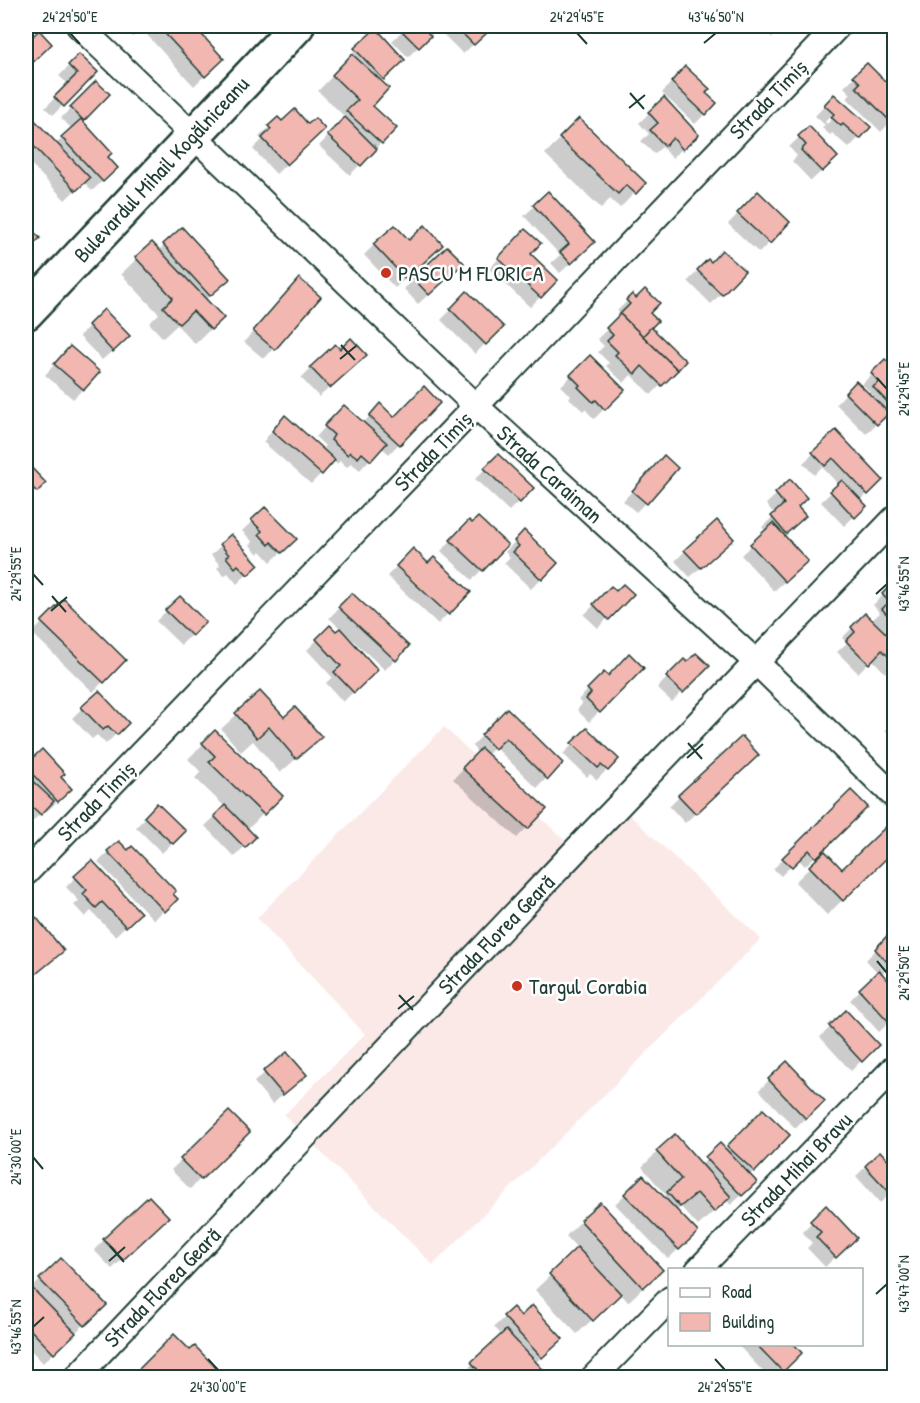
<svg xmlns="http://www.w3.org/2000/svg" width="920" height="1403" viewBox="0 0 920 1403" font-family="'Patrick Hand',sans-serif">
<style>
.built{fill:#fbe9e8}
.shadow{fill:#0003;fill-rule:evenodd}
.building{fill:#f2b7b1;stroke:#1f3d34;stroke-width:1.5}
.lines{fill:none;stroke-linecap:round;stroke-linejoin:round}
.street-casing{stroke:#1f3d34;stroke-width:28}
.secondary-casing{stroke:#1f3d34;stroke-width:38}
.street{stroke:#fff;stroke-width:24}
.secondary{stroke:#fff;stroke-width:33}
.ticks{fill:none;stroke:#1f3d34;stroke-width:2}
.poi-dot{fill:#c8321e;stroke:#fff;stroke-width:2}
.labels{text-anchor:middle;stroke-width:5;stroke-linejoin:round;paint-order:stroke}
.street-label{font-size:22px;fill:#1f3d34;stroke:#fff}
.poi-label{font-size:22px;fill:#1f3d34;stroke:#fff;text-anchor:start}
.neatline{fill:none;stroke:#1f3d34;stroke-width:2}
.ticks-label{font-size:15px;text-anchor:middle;fill:#1f3d34}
</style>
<rect width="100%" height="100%" fill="#fff"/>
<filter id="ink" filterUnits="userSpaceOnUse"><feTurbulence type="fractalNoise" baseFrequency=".0167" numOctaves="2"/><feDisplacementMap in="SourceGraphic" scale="12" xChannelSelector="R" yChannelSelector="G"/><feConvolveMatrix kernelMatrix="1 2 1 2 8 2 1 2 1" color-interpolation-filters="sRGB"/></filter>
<g filter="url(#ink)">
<path class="built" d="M444,727L575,850L619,805L761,939L433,1265L284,1115L365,1034L257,918Z"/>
<g class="shadow">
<path d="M123,26H145L133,37Z"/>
<path d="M155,26H192L222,59L194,86L146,34Z"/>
<path d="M407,26H419L429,36L408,57L392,41Z"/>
<path d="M435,26H482L487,31L463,54Z"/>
<path d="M756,26H785L772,38L767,32L764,34Z"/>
<path d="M356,49L393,70L380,82L370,106L395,128L350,175L319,146L335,129L333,127L344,116L318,91L347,61L346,59Z"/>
<path d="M79,56L96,72L53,115L45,108L68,84L59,76Z"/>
<path d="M867,65L894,92V118L881,132L847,98L851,94L844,87Z"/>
<path d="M675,78L704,93L705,114L695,124L662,93Z"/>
<path d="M96,83L108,94L81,122L106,157L116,168L92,191L84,182L65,200L26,159V120L29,116L56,144L72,129L61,118Z"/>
<path d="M834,96L869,127L849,148L832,133L830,135L822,128L825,125L815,116ZM833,113H837L827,124L825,122Z"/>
<path d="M649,113L687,145L672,158L662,147L654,154L641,141L649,134L639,123Z"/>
<path d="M278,119L282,123L323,129L276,174L253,149L262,140L259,137Z"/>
<path d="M579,120L644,183L620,208L610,199L601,208L545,154Z"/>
<path d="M809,128L826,167L811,181L792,161L797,156L789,147Z"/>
<path d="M548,193L583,252L560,273L551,263L560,255L524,216Z"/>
<path d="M758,193L788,222L759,253L728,224Z"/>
<path d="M182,229L218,289L205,300L222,318L195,344L177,325L163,338L149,323L159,314L121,274L152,244L158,251Z"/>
<path d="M525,231L529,254L540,297L530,307L489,269Z"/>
<path d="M408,242L431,255L395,288L364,255L374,245Z"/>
<path d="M447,248L452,273L418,304L404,289Z"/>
<path d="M708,261L711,264L743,271L711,304L688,281Z"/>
<path d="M289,290L319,298L264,359L244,342Z"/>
<path d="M467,293L502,327L475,354L441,320Z"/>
<path d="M632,296L648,313L649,327L684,361L651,395L631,375L624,383L606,366L609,363L598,352L604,346L597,339L622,315L617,311Z"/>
<path d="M104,311L118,346L102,360L79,336Z"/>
<path d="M894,343V357L888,350Z"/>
<path d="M590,357L623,390L594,419L585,409L583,411L569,398L571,396L561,386Z"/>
<path d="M60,358L83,389L73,399L45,375Z"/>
<path d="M885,361L894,371V424L892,427L883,417L866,434L836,404L856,383L871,397L873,395L862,384Z"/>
<path d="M355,365L319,397L301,378L311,368Z"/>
<path d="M438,403L389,454L381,447L360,470L351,463L347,467L340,461L337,464L333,461L311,484L263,442L275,427L322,450L325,446L316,437L334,417L363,423L380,406L394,419Z"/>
<path d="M836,432L881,480L860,501L865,506L844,526L821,502L839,485L822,467L814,475L803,463Z"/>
<path d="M498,456L532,488L509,511L475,479Z"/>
<path d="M26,464L44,483L26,501Z"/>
<path d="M654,467L646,502L636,512L623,501Z"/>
<path d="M790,482L796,507L794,526L783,536L796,571L774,591L741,555L766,532L762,527L775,515L766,504Z"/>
<path d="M265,509L295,539L271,562L261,551L258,554L250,545L253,542L242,531Z"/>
<path d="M469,522L505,545L472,580L441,551Z"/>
<path d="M524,532L556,563L531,589L504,563L510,557L505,552Z"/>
<path d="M231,536L257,565L237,584L228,573L224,576L217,568L220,565L211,555Z"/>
<path d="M722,549L690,577L675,561L685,551Z"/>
<path d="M413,550L428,565L469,592L438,624L387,576Z"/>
<path d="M894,584V664L885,673L872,659L858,673L837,652L847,643L842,638L865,615L871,621L880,613L873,605Z"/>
<path d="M616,593L631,594L598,628L584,615L601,598Z"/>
<path d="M352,595L407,646L385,670L345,633L343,634L366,680L343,702L326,683L332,677L307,650L330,627L336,633L341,629L329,618Z"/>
<path d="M180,598L204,622L181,645L156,621Z"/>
<path d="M64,601L124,660L93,692L32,633Z"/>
<path d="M684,661L687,664L708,666L672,702L657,688Z"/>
<path d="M642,668L589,722L577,710L582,704L578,700L604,674L608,677Z"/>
<path d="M98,693L127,723L106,744L97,735L92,739L72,718Z"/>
<path d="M260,693L305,751L280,773L253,741L241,752L221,729Z"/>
<path d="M507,710L561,763L537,788L495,747L487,755L545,809L517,838L453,779L478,753L472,746Z"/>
<path d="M894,720V739L885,731Z"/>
<path d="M587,730L617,759L597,780L590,774L587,777L563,754Z"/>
<path d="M215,732L281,796L247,830L254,837L234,857L205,826L225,807L195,778L201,772L188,759Z"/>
<path d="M42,751L60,778V799L47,811L45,809L30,824L26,820V766Z"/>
<path d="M747,765L685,823L669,806L679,796Z"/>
<path d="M851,792L866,807L805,866L798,859L781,876L773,869Z"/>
<path d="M157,806L184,831L162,853L136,827Z"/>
<path d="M891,824L894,828V850L827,915L795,882L825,853L841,871Z"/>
<path d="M119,843L175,899L154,920L98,862Z"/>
<path d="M76,877L139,913L115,936L91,911L85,917L74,905L79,901L66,887Z"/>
<path d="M35,919L52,961L26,983V928Z"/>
<path d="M894,931V964V963L881,975L894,990V1018L879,1032L850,1000L878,973L866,960Z"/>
<path d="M846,1012L877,1045L851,1071L820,1037Z"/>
<path d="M287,1054L295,1085L272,1104L254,1082Z"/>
<path d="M787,1063L823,1101L795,1128L759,1090Z"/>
<path d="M763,1111L788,1135L749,1176L745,1192L731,1205L726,1200L698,1226L681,1207L676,1211L696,1232L668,1259L615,1204L643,1177L663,1198L666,1195L642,1167L657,1152L700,1165L720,1146L724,1150Z"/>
<path d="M229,1114L248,1132L190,1189L171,1170Z"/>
<path d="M894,1137V1147L890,1142Z"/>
<path d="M880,1153L894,1168V1190L880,1203L856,1176Z"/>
<path d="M826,1208L855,1238L825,1267L807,1248L812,1243L802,1232Z"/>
<path d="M581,1221L646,1285L628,1302L620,1293L577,1334L535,1290L578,1249L566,1236Z"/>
<path d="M157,1227L112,1269L94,1250L104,1240Z"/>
<path d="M61,1260L105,1305L43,1363L26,1345V1293L30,1288L31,1289Z"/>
<path d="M513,1309L551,1349L535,1363L549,1378H458L502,1335L494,1327Z"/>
<path d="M737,1344H791L800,1353L775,1378H769Z"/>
</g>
<g class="building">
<path d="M158,26H194L224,59L205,77Z"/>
<path d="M405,26H421L431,36L419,48L401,30Z"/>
<path d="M455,26H484L489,31L474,45Z"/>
<path d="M376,28L405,60L384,80L354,48Z"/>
<path d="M39,30L52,44L26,69V43Z"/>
<path d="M79,54L98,72L64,107L54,97L77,74L68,65Z"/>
<path d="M352,54L389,88L373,106L397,128L382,144L346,111L358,100L332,75Z"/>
<path d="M867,63L894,90V120L892,123L856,87L860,83L853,76Z"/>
<path d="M685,66L710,89L706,93L717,103L706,115L671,82Z"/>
<path d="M96,81L110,94L84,121L70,107Z"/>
<path d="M834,94L871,127L860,139L843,124L841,126L831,117L834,114L824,105Z"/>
<path d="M664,97L699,135L683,150L673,138L665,146L650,130L658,123L648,112Z"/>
<path d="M295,109L308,124L315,118L325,129L287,165L262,138L271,129L268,126L278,117L282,121Z"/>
<path d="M29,114L90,178L76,191L26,138V118Z"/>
<path d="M345,117L377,149L361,166L327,135Z"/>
<path d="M579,118L646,183L636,194L626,185L618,194L559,138Z"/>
<path d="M81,119L112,153L108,157L118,168L103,182L61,137Z"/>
<path d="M809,126L838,157L822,172L801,150L806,145L798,136Z"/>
<path d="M548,191L595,242L571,264L560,252L569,244L533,205Z"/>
<path d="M758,191L790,222L770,244L737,213Z"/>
<path d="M26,224L40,238L26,252Z"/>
<path d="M395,225L409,240L425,225L443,245L406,279L373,244Z"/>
<path d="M182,227L230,279L210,296L163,244Z"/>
<path d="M525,229L541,243L531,254L558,280L541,298L498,258Z"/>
<path d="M152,242L224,318L211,330L193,311L179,324L163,307L173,298L135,257Z"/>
<path d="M447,246L464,263L429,295L413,278Z"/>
<path d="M722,250L745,271L722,295L697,270L708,259L711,262Z"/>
<path d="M299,278L321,297L275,350L253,331Z"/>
<path d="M645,289L660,303L650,313L658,321L643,336L620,314L630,304L626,300L632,294L636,298Z"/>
<path d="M467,291L504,327L486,345L450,309Z"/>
<path d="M104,309L130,336L113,352L88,325Z"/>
<path d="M620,314L678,370L662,386L642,366L635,374L615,355L618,352L607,341L613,335L606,328Z"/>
<path d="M651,327L686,361L678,370L643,336Z"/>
<path d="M351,338L367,355L330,388L310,367L335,344L340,349Z"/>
<path d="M70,346L100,372L84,390L54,364Z"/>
<path d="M590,355L625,390L605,410L596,400L593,402L578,387L580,385L570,375Z"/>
<path d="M885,359L894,368V409L873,387L879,382L871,373Z"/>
<path d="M856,381L889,413L877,425L845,393Z"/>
<path d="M424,386L440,403L400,445L369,416L380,403L394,417Z"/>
<path d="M344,405L387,443L371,461L362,453L358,458L350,452L348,455L331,440L334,435L324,426Z"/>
<path d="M285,415L335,460L322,475L272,431Z"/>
<path d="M836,430L883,480L868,495L833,458L825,466L812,452Z"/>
<path d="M498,454L534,488L520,503L484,468Z"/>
<path d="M664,455L678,468L647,504L632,491Z"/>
<path d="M26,462L46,483L37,492L26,481Z"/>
<path d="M790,479L807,498L798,507L806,516L786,534L771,516L784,504L775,493Z"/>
<path d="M842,480L867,506L855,518L830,491Z"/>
<path d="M265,507L297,539L282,553L271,542L269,545L259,534L262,531L251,520Z"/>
<path d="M478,517L508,545L483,571L450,540L469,520L472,523Z"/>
<path d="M717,520L734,539L701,568L684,550Z"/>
<path d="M773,523L808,561L785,582L750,544Z"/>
<path d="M524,530L558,563L542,580L513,552L519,546L514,541Z"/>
<path d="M231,534L259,565L248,575L238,565L235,568L226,557L229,555L220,544Z"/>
<path d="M413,548L428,563L434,557L471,592L449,615L396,566Z"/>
<path d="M894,581V622L882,609L889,602L882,594Z"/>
<path d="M623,584L634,594L609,620L593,604L611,586L616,591Z"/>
<path d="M352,593L409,646L396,661L338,607Z"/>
<path d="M180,596L206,622L192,636L165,610Z"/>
<path d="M64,599L126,660L104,683L41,622Z"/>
<path d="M865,613L894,641V662L882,650L869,664L846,641L855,632L851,627Z"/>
<path d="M330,625L336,631L340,628L378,670L354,693L334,672L341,666L316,639Z"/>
<path d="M629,653L644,668L600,713L586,699L591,693L587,689L604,672L608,676Z"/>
<path d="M696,653L710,666L683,693L666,677L684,659L687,662Z"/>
<path d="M99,691L129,723L117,735L108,726L103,730L81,707Z"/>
<path d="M260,691L284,717L295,707L322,737L296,759L269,727L257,738L235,713Z"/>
<path d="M507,708L563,763L548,780L506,738L495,749L481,735Z"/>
<path d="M587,728L619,759L608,771L601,765L598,768L571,743Z"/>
<path d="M215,730L283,796L264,815L209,762L215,756L202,743Z"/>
<path d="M742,736L759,755L696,814L678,795Z"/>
<path d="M481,748L547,809L528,829L462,768Z"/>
<path d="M42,749L65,774L61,777L72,789L58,802L26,767V764Z"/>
<path d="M26,775L54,801L41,815L26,801Z"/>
<path d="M851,790L868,807L816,858L809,850L792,867L782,858Z"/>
<path d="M157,803L186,831L173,844L144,817Z"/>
<path d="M225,805L256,837L245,848L214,816Z"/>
<path d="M891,822L894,826V851L843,901L809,866L825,851L842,869Z"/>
<path d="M119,841L128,850L132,846L176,891L173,894L178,899L165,912L107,851Z"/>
<path d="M92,860L141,913L126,927L102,902L96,908L83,894L87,890L74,876Z"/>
<path d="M36,917L64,951L31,978L26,971V926Z"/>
<path d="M894,928V964L892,967L875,949Z"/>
<path d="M879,970L894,987V1019L890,1023L859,989Z"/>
<path d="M846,1010L879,1045L862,1062L829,1026Z"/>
<path d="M287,1052L307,1075L283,1095L263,1071Z"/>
<path d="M787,1061L825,1101L806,1119L768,1079Z"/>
<path d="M763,1109L790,1135L755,1172L727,1146Z"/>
<path d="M229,1111L250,1132L201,1180L180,1159Z"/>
<path d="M675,1134L731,1197L714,1212L697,1193L680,1207L667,1192L681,1179L656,1151Z"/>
<path d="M720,1143L757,1182L742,1196L705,1157Z"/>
<path d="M880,1151L894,1166V1191L891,1194L865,1166Z"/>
<path d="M643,1175L698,1232L679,1250L624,1194Z"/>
<path d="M149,1196L169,1217L123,1260L103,1239Z"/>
<path d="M600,1202L663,1270L643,1288L580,1220Z"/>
<path d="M826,1205L857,1238L836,1258L816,1237L821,1232L810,1221Z"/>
<path d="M577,1247L621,1294L593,1321L549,1274Z"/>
<path d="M61,1258L107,1305L85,1326L39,1279Z"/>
<path d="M30,1286L76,1333L54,1354L26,1325V1291Z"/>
<path d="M532,1305L563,1339L542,1358L503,1316L513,1307L521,1316Z"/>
<path d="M506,1330L551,1378H506L503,1374L499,1378H485L471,1362Z"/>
<path d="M174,1334L190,1350L195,1346L219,1371L212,1378H130Z"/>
<path d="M756,1344H794L802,1353L783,1372Z"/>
</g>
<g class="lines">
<defs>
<g id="street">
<path d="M79,26L476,406L756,662L894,796"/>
<path d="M26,873L476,406L838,26"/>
<path d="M698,1270L894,1068"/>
<path d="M76,1378L576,850L894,519"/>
<path d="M593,1378L670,1299"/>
</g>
<path id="secondary" d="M26,313L297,26"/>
</defs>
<use href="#street" class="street-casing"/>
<use href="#secondary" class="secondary-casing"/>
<use href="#street" class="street"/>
<use href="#secondary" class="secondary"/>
</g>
</g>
<path class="ticks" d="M70,33L80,44M577,33L587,44M704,43L716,33M630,93L644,109M629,108L645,95M341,345L355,360M340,359L356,346M877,378L887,389M33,574L43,585M876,594L887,584M52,596L66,612M51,611L67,597M688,743L702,759M687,758L703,744M877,961L887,973M399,995L413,1010M398,1009L414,996M33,1157L43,1169M110,1246L124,1262M109,1261L125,1247M876,1294L887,1284M33,1327L44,1317M208,1359L218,1370M715,1359L725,1370"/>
<g class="poi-dot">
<circle cx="386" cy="273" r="6"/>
<circle cx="517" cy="986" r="6"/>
</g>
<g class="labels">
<g class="street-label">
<text transform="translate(768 99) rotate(-46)" y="8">Strada Timiș</text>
<text transform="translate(161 169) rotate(-47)" y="8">Bulevardul Mihail Kogălniceanu</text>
<text transform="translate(433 451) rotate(-46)" y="8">Strada Timiș</text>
<text transform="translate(550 474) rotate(42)" y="8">Strada Caraiman</text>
<text transform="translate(96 801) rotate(-46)" y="8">Strada Timiș</text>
<text transform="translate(496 934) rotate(-46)" y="8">Strada Florea Geară</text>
<text transform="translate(796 1169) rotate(-46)" y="8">Strada Mihai Bravu</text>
<text transform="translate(162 1287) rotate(-46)" y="8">Strada Florea Geară</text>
</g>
<g class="poi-label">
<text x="398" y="281">PASCU M FLORICA</text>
<text x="529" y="994">Targul Corabia</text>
</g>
</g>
<rect width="920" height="1403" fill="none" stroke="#fff" stroke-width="66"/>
<rect x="668" y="1268" width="195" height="78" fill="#ffffff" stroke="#a5b1ae" stroke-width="1.5"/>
<rect x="680" y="1288" width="30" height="9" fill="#ffffff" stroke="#a5b1ae" stroke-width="1.5"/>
<text x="722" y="1298" font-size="18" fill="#1f3d34">Road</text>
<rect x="680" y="1313" width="30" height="18" fill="#f2b7b1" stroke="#a5b1ae" stroke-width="1.5"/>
<text x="722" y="1328" font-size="18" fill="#1f3d34">Building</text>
<rect x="33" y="33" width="854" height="1337" class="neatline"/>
<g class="ticks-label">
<text x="70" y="22">24°29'50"E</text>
<text x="577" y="22">24°29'45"E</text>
<text x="716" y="22">43°46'50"N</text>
<text transform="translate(904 389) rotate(-90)" y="5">24°29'45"E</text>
<text transform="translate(16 574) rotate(-90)" y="5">24°29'55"E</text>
<text transform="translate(904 584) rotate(-90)" y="5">43°46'55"N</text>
<text transform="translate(904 973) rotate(-90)" y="5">24°29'50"E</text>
<text transform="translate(16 1157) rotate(-90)" y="5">24°30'00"E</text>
<text transform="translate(904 1284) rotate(-90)" y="5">43°47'00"N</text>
<text transform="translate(16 1327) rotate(-90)" y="5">43°46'55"N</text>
<text x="218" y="1392">24°30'00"E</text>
<text x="725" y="1392">24°29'55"E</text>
</g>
</svg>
